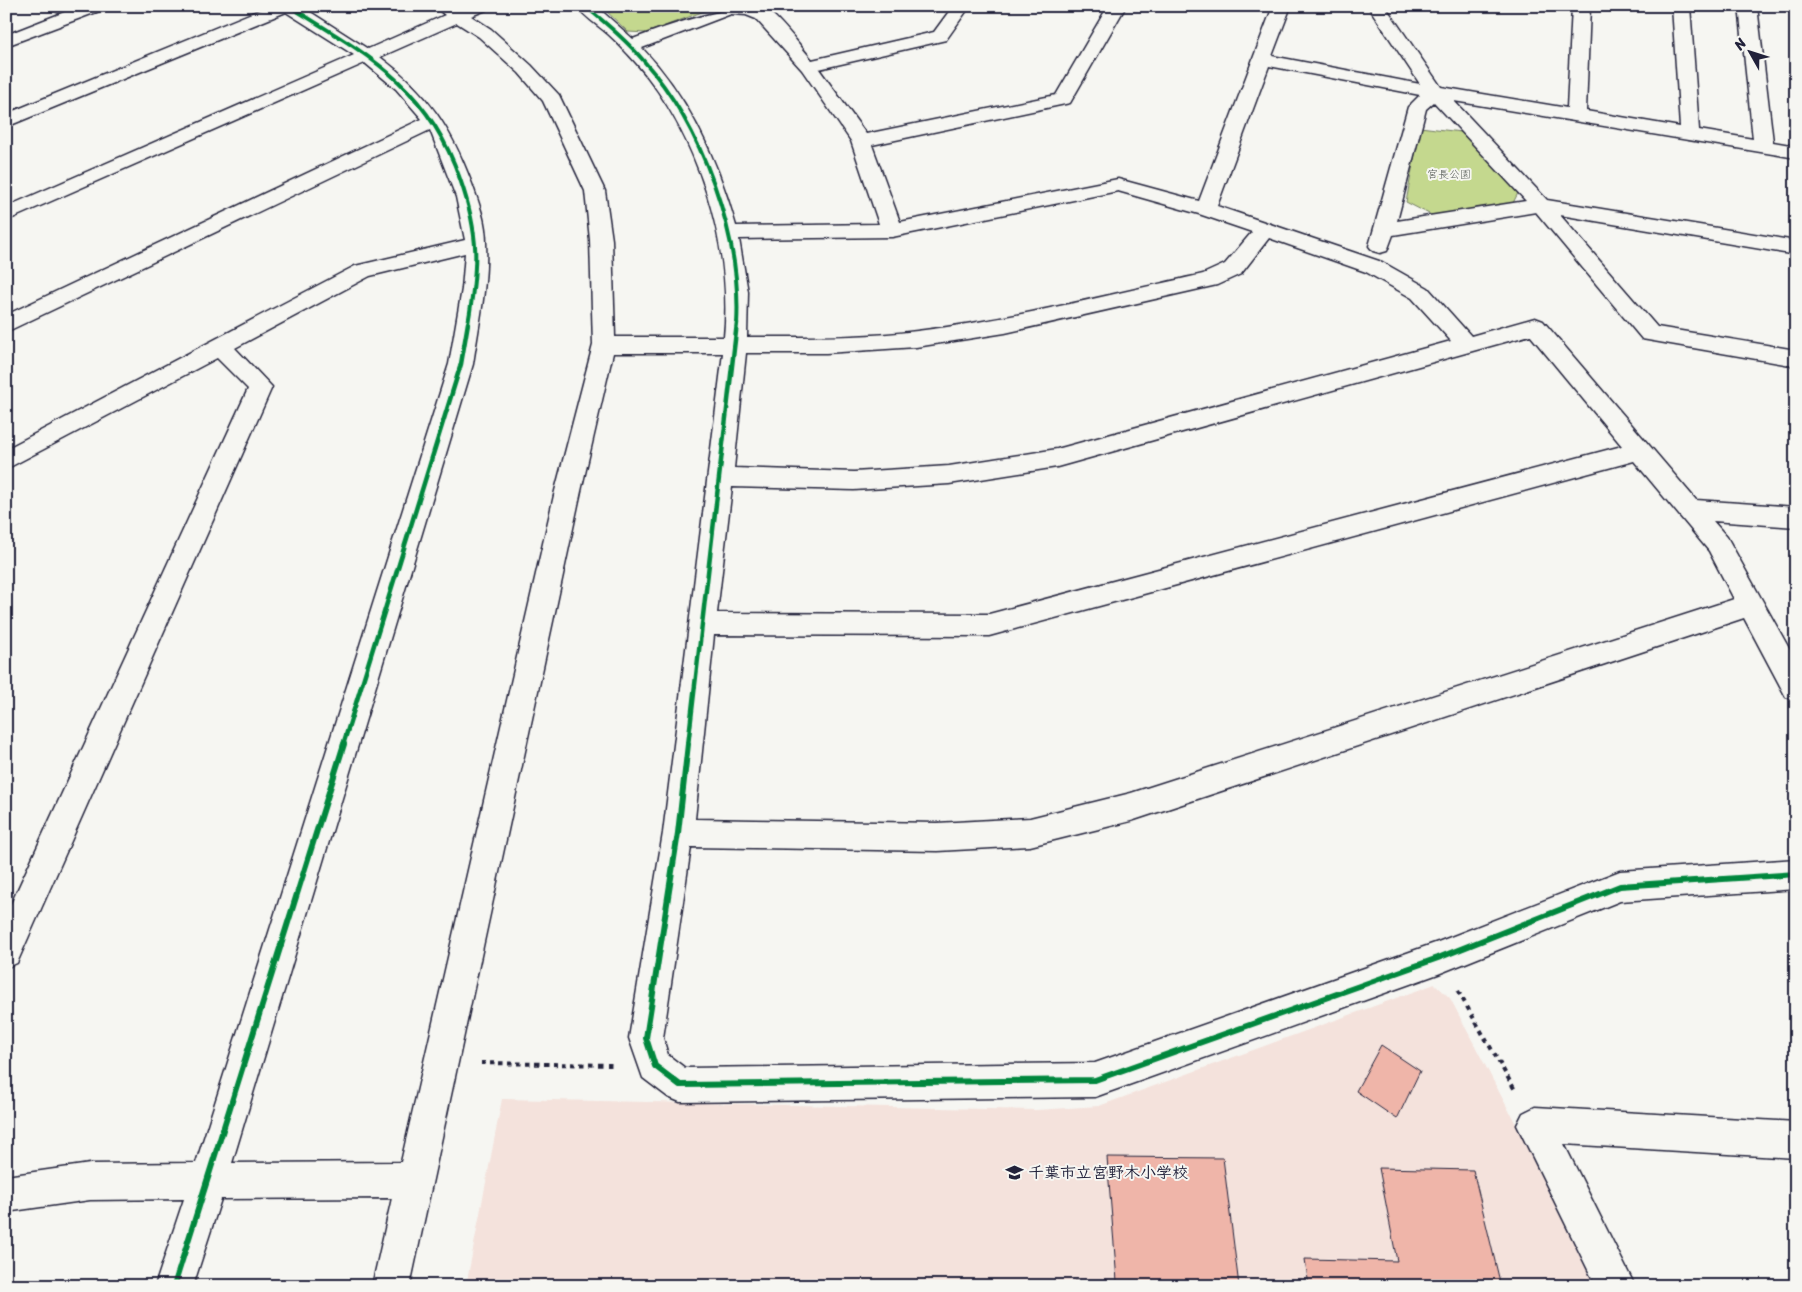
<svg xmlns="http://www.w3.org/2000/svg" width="1802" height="1292" viewBox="0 0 1802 1292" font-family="Sriracha,'Klee One',sans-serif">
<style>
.built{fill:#f4e2dc}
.green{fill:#c4d88e;stroke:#737d64}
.building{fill:#efb5a9;stroke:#22223b}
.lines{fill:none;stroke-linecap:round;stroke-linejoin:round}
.minor-casing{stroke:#22223b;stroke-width:3}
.path{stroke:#22223b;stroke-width:4;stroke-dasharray:4.5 4.5;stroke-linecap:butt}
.minor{fill:#f6f6f2;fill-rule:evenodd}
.cycleway-far2-casing{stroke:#f6f6f2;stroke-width:6}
.cycleway-far1-casing{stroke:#f6f6f2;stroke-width:8}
.cycleway-casing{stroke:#f6f6f2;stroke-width:9}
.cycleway-far2{stroke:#00873e;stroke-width:4}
.cycleway-far1{stroke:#00873e;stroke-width:4.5}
.cycleway{stroke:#00873e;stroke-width:6}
.labels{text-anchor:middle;stroke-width:4;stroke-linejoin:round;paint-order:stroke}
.far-park-label{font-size:11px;fill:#535954;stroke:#f6f6f2}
.near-poi-label{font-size:16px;font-weight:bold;fill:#22223b;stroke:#f6f6f2;text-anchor:start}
</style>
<rect width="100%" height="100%" fill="#f6f6f2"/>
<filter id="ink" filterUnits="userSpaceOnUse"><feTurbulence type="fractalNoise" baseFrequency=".02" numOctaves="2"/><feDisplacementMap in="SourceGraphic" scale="10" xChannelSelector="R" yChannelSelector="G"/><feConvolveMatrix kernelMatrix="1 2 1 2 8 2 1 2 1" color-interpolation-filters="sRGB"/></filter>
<g filter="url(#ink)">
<path class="built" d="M1435,984L1450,998L1574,1235L1596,1286H466L502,1099L1037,1110L1099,1106Z"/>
<g class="green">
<path d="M601,6H718L646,33L628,32Z"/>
<path d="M1420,127L1461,132L1518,193L1513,203L1433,216L1406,202Z"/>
</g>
<g class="building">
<path d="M1381,1045L1420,1071L1397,1119L1356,1091Z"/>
<path d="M1107,1157L1223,1158L1239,1286H1075L1074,1281H1117Z"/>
<path d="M1379,1168L1473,1170L1501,1286H1309L1305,1259L1397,1261Z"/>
</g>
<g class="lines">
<defs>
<g id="minor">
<path d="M80,6H104L102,10L6,46V35Z"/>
<path d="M269,6H301L368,49L445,15L434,6H454L459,9L465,6H488L486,10L471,16L491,29L531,65L559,95L605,191L612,240L615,337H724C733,246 697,133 637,64C628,54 618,43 608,34C598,25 584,17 577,6H596L633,39C664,27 738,0 768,11C781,20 801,47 812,60L934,32L953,6H970L946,40L819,69L866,134L1056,95L1108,6H1126L1070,103L872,145L900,222L1118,179L1199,201L1273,6H1291L1272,56L1420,84L1368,6H1385L1441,87L1567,108L1572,6H1590L1586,111L1680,127L1672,6H1690L1699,130L1753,139L1739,6H1757L1773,142L1796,146V158L1454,101L1547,200L1796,241V255L1560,215L1657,327L1796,350V366L1642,339L1536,212L1393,235L1387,251L1380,253L1373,251L1369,246L1408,107L1420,95L1269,66L1217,206L1382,262L1428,288L1471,336L1535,318L1543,321L1696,500L1796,507V527L1713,521L1727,537L1796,661V700L1786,697L1744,618L1131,821L1030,846L937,851L691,847L663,1038L668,1055L685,1068L1095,1063L1438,942L1620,871L1796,859V889L1620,901L1438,974L1095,1097L680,1102L668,1097L643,1078L629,1038L663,833L723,353H613L581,491L410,1286H372L392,1198L221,1199L193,1286H155L184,1199L90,1200L6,1212V1176L90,1164L196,1163L449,364L462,289L465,253L370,276L235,348L272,387L17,963L6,968V915L248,389L217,358L6,469V449L355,266L465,240L456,197L430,130L6,332V315L422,119L396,89L365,63L6,221V207L354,55L286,12L6,127V114ZM731,14L746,15L756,19L802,70L851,141L879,224L736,226C718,161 689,97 642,48ZM457,23L479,37L519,73L543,101L585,191L590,240L593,345L555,491L401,1162L232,1163L473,364C479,324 488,283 486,243C486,222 479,203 472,184C451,128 428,93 380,57ZM1434,102L1526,201L1397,221L1426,109ZM1118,191L1199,214L1252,232L1225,264L1203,274C1108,295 1014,319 917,331C861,338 804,337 747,337L748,292L739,239L892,237ZM1269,238L1366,272L1412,298L1451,341L1057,449L949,466L854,472L734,468L746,353H826L916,347L1005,333L1217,285L1241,274ZM1530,335L1622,446L989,614L717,613L732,487L854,490L949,484L1057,467ZM1634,461L1709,551L1734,599L1131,793L1030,818L937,823L695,819L714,635L989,636Z"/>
<path d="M1535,1107L1796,1122V1158L1564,1144L1635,1286H1596L1517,1125L1523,1113Z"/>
</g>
</defs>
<use href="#minor" class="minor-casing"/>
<g class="path">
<path d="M1458,991L1515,1090"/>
<path d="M481,1063L615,1065"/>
</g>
<use href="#minor" class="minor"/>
<defs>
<g id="cycleway-far2">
<path d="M289,6C368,55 428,86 460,179C480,236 478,265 468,324"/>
<path d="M585,6C606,23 626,40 643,60C702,126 742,237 737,324"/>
</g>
<g id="cycleway-far1">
<path d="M343,745L461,364L468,323"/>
<path d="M688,745L737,323"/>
</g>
<g id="cycleway">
<path d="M688,744L678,833L646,1038L655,1066L680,1085L1095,1080L1438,958L1620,886L1796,874"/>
<path d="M174,1286L344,744"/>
</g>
</defs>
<use href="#cycleway-far2" class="cycleway-far2-casing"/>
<use href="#cycleway-far1" class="cycleway-far1-casing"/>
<use href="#cycleway" class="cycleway-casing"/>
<use href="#cycleway-far2" class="cycleway-far2"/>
<use href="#cycleway-far1" class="cycleway-far1"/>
<use href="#cycleway" class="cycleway"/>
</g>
</g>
<defs>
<symbol id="school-bare" viewBox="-9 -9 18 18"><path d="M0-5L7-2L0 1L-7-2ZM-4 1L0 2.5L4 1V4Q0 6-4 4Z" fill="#22223b" stroke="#f6f6f2" stroke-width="2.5" paint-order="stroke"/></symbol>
</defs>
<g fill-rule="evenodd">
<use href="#school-bare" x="1002" y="1160" width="25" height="25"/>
</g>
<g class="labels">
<g class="far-park-label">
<text x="1449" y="178">宮長公園</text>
</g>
<g class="near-poi-label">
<text x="1028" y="1178">千葉市立宮野木小学校</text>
</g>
</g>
<rect width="1802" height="1292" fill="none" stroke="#f6f6f2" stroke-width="25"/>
<rect x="12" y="12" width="1777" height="1267" fill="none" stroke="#22223b" stroke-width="2" filter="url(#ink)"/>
<g transform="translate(1750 52) rotate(309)" stroke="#f6f6f2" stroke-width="4" paint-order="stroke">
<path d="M0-4L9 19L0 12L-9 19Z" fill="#22223b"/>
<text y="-8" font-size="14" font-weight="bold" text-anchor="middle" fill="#22223b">N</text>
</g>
</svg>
